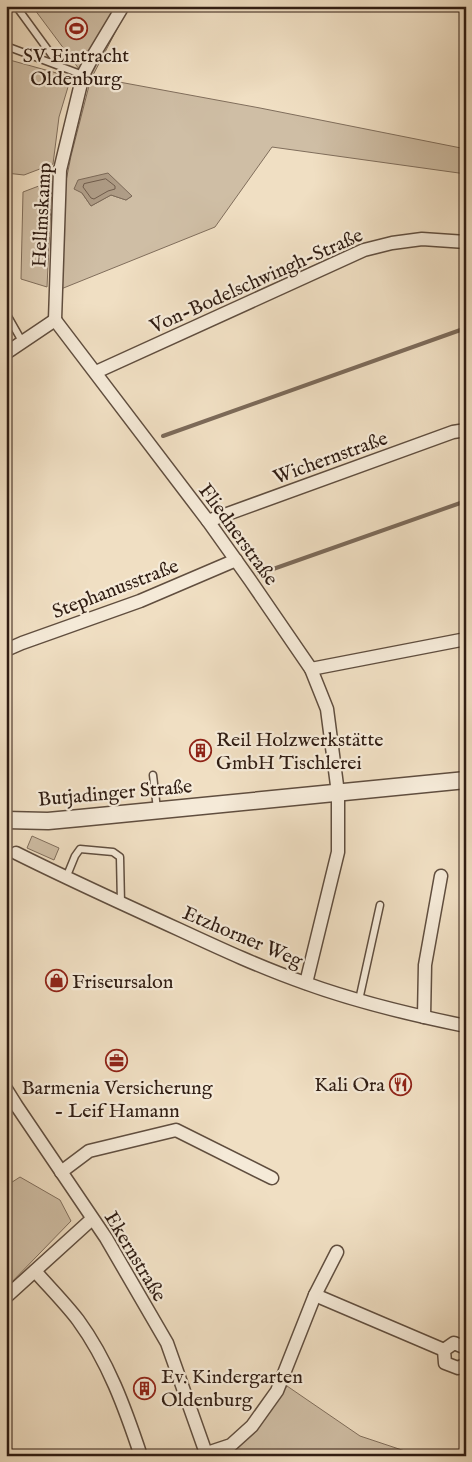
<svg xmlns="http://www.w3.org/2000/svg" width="472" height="1462" viewBox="0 0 472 1462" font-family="'IM FELL English',serif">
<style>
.green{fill:#cfbea5;stroke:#806e5c;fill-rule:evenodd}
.water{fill:#af9d87;stroke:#7c6a59}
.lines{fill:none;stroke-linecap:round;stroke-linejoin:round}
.shore{stroke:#705d4d;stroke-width:1}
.stream{stroke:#7c6a59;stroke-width:4}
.service-casing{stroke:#604e3f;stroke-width:9}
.minor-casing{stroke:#604e3f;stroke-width:15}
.tertiary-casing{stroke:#604e3f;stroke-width:19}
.service{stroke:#f5ead8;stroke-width:6}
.minor{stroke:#f5ead8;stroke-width:12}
.tertiary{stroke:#f5ead8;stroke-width:16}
.labels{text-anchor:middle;stroke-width:4.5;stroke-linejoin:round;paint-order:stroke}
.poi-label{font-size:20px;fill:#301d13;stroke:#f5ead8;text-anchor:start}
.street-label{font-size:20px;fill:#301d13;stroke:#f5ead8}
</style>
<rect width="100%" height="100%" fill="#f0dfc3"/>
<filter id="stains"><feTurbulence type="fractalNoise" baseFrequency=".004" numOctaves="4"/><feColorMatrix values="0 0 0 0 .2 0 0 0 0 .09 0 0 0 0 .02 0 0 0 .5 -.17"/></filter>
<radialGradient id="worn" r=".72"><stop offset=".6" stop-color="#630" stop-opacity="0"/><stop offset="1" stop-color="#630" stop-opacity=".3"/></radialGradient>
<g class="green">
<path d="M32,6H129L92,77L260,108L466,149V174L272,147L215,227L61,289L64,191L71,156L91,78L82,73ZM82,193L132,196L126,200L111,195L91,206Z"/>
<path d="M6,59L71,77L59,117L53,164L24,175L6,173Z"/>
<path d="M52,181L47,287L21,279L23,192Z"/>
<path d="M32,836L59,848L54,860L27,848Z"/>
<path d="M20,1177L60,1200L71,1221L6,1288V1186Z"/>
<path d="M287,1386L360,1436L420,1456H218L232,1452L254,1433Z"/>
</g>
<path class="water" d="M108,173L132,196L126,200L111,195L91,206L82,193L74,189L78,180Z"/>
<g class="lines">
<path class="shore" d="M106,179L115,186V189L108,191L94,199L91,198L83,187L84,184Z"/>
<g class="stream">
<path d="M163,436L466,328"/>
<path d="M259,574L466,501"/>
</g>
<defs>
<g id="service">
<path d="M16,6L59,65"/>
<path d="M6,46L83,75"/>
<path d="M6,313L23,343"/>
<path d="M153,775L157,809"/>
<path d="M66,878L75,856L80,849L113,852L120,857L121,904"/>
<path d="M359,1000L380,905"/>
</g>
<g id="minor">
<path d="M55,320L208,521L250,580L311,669L327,709L338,793V852L306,983"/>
<path d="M55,320L60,170L83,75L93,56L123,6"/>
<path d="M6,353L55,320"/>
<path d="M96,372L364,250L392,243L422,239L466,242"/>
<path d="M208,521L453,432L466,430"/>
<path d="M6,650L22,643L140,601L236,560"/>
<path d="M311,669L466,639"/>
<path d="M16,853C70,880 125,905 180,930C221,949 262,968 305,983C357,1002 412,1015 466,1026"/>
<path d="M424,1017L425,965L441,876"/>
<path d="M6,1089L16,1105L106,1238L167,1343L207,1456"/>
<path d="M61,1172L89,1151L176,1130L272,1178"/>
<path d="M35,1271C49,1287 65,1303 78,1320C108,1361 125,1408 141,1456"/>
<path d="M315,1295L444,1350"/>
<path d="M6,1297L92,1219"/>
<path d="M466,1348L454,1343L444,1350L445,1363L458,1368L466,1364"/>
<path d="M207,1453L231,1445L252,1426L277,1391L315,1295L337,1252"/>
</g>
<path id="tertiary" d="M6,820L48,821L80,818L466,780"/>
</defs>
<use href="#service" class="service-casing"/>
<use href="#minor" class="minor-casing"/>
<use href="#tertiary" class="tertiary-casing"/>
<use href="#service" class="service"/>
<use href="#minor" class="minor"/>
<use href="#tertiary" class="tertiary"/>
</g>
<defs>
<symbol id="stadium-ring" viewBox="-11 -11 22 22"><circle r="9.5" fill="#f5ead8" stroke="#8f2418" stroke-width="1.5"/><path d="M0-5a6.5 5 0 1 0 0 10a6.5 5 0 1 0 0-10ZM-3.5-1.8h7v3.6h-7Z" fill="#8f2418"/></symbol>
<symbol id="building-ring" viewBox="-11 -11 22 22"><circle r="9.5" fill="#f5ead8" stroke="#8f2418" stroke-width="1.5"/><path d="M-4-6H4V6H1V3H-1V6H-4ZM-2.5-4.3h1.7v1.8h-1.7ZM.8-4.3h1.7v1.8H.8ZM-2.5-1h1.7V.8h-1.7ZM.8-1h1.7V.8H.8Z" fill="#8f2418"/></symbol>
<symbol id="shop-ring" viewBox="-11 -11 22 22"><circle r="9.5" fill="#f5ead8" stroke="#8f2418" stroke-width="1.5"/><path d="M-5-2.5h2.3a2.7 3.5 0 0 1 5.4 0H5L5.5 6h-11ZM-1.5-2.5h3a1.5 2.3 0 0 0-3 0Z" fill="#8f2418"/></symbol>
<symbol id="office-ring" viewBox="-11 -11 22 22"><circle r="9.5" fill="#f5ead8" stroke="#8f2418" stroke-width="1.5"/><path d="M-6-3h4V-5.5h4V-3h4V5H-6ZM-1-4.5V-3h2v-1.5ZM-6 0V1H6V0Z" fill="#8f2418"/></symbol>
<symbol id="restaurant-ring" viewBox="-11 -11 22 22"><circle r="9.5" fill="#f5ead8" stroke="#8f2418" stroke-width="1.5"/><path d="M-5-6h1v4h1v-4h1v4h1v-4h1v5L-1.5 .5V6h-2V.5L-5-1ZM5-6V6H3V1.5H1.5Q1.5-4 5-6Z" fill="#8f2418"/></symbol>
</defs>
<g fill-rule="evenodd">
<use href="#stadium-ring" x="64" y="16" width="25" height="25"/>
<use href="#building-ring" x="188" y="738" width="25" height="25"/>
<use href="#shop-ring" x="44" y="968" width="25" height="25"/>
<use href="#office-ring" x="104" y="1048" width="25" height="25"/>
<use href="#restaurant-ring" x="388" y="1072" width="25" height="25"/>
<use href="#building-ring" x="132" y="1376" width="25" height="25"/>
</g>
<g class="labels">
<g class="poi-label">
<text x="76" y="62" text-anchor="middle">SV Eintracht<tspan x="76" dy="23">Oldenburg</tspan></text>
<text x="216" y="746">Reil Holzwerkstätte<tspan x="216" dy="23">GmbH Tischlerei</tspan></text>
<text x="72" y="988">Friseursalon</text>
<text x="385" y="1091" text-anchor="end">Kali Ora</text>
<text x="117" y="1094" text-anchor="middle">Barmenia Versicherung<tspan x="117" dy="23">- Leif Hamann</tspan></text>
<text x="161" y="1383">Ev. Kindergarten<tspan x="161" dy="23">Oldenburg</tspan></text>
</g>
<g class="street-label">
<text transform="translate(41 215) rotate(-87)" y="7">Hellmskamp</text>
<text transform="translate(256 280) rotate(-24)" y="7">Von-Bodelschwingh-Straße</text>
<text transform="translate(330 457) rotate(-20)" y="7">Wichernstraße</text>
<text transform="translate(239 534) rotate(54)" y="7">Fliednerstraße</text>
<text transform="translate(115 588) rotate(-21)" y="7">Stephanusstraße</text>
<text transform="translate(115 792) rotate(-5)" y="7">Butjadinger Straße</text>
<text transform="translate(243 936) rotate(23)" y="7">Etzhorner Weg</text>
<text transform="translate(136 1256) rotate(59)" y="7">Ekernstraße</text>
</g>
</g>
<rect width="472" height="1462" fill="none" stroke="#f0dfc3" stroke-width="25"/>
<rect x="8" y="8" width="457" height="1447" fill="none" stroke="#301d13" stroke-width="2.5"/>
<rect x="12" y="12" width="447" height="1437" fill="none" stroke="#301d13"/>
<rect width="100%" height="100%" filter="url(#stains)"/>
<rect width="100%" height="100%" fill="url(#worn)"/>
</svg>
